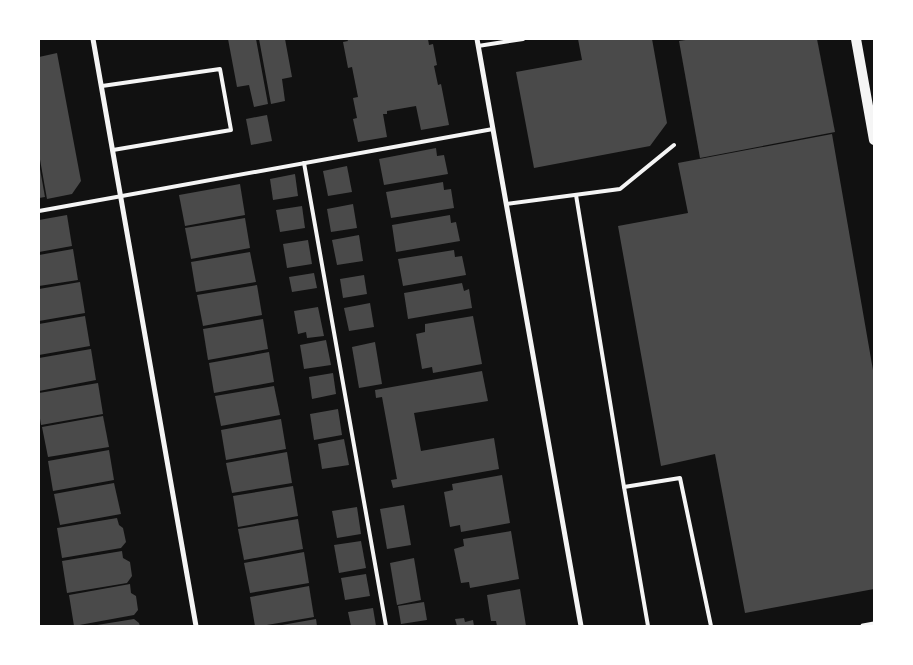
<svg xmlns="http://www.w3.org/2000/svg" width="913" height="665" viewBox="0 0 913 665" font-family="Lora,serif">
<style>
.building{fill:#4a4a4a}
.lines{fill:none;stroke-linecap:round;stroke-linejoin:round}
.service{stroke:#f5f5f5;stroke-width:4}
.minor{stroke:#f5f5f5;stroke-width:5}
.secondary{stroke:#f5f5f5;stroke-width:10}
</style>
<rect width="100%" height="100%" fill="#111"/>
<g class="building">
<path d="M228,39H256L268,104L254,107L249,85L237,87Z"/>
<path d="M259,39H285L292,77L282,79L285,101L271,104Z"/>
<path d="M347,39H428L429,45L433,44L437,65L434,66L438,85L441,84L449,125L421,130L416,106L387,111V114H383L387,137L358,142L353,119L357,118L353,98L358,97L352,67L348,68L343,42L348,41Z"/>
<path d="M578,39H652L667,123L650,146L534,168L516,72L582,60Z"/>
<path d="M692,39H817L835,132L700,158L679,41Z"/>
<path d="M57,53L81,181L72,194L47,199L39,154V57Z"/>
<path d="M267,115L272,141L251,145L246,119Z"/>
<path d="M832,134L874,376V589L745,613L715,454L661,466L618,226L688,213L678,163Z"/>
<path d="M436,148L437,156L444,155L448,174L384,185L379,159Z"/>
<path d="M347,166L352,192L328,196L323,171Z"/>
<path d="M39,169H40L45,197L39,198Z"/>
<path d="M295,174L298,196L273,200L270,179Z"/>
<path d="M443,182L444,190L451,189L454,208L391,218L386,192Z"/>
<path d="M240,184L245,215L185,226L179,195Z"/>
<path d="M353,204L357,228L331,232L327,209Z"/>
<path d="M302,206L305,228L280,232L276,210Z"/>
<path d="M67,215L72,246L39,252V220Z"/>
<path d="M450,215L451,223L456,222L460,241L396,252L392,225Z"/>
<path d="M245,218L250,248L191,259L185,228Z"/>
<path d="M359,235L363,261L337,265L332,240Z"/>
<path d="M308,240L312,264L287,268L283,244Z"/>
<path d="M73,249L78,280L39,286V255Z"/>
<path d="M454,250L455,257L462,256L466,275L403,286L398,259Z"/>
<path d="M250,252L256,282L196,292L191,262Z"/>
<path d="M314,273L317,288L292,292L289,277Z"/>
<path d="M364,275L367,294L343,298L340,279Z"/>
<path d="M80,282L85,313L39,321V289Z"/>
<path d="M462,283L464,291L469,289L472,308L408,319L404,293Z"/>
<path d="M257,285L262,315L203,326L197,295Z"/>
<path d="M370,303L374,327L349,331L344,308Z"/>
<path d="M318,307L324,336L307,338L306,332L298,334L294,311Z"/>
<path d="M85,316L90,346L39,355V324Z"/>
<path d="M473,316L482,364L433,373L432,367L422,369L416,334L425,332V324Z"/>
<path d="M263,319L268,349L208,360L203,329Z"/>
<path d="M326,340L331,365L304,369L300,345Z"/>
<path d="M375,342L382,384L359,388L352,347Z"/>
<path d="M91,349L96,380L39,391V358Z"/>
<path d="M269,352L274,382L214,393L209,363Z"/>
<path d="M482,371L488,401L414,413L421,451L494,438L499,469L393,488L391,480L397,479L382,397L376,398L375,390Z"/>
<path d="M333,373L336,394L312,399L309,377Z"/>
<path d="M98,383L103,414L41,425L39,412V393Z"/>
<path d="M274,386L280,415L221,426L215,396Z"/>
<path d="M338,409L342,435L314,440L310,414Z"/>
<path d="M103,416L109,447L48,457L42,427Z"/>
<path d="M281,419L286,449L226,460L221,430Z"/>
<path d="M344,439L349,465L322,469L318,444Z"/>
<path d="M109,450L114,480L53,491L48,461Z"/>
<path d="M287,452L292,483L232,493L226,463Z"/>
<path d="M502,475L510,523L461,532L460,525L450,527L444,492L453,490L452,484Z"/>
<path d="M114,483L121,514L60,525L54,494Z"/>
<path d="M293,486L298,516L238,527L233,496Z"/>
<path d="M404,505L411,545L387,549L380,509Z"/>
<path d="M357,507L361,534L337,538L332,511Z"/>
<path d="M117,518L119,525L123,528L126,542L121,548L62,558L57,528Z"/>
<path d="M298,519L303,549L244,560L238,529Z"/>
<path d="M511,531L519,579L470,588L469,582L461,583L454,549L464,546L463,539Z"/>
<path d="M361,541L366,568L339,573L334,545Z"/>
<path d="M122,551L123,558L130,562L132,576L127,583L67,593L62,561Z"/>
<path d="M304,552L309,583L250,593L244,563Z"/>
<path d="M414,558L421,600L397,605L390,563Z"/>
<path d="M366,574L370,596L345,600L341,578Z"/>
<path d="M130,584L131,593L136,596L138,610L134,615L74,626L69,595Z"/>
<path d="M309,586L314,617L261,626H255L250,597Z"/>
<path d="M520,589L526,626H497L496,621H491L487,595Z"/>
<path d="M424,602L427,620L401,624L398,606Z"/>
<path d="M373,608L376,626H351L348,612Z"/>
<path d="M464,618L465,622L473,620L474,626H457L455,619Z"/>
<path d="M134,619L139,623L140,626H97V625Z"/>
<path d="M316,619L317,626H282V625Z"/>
</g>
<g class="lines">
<g class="service">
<path d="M478,46L523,39"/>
<path d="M102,86L220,69L231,130L113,150"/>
<path d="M304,163L386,626"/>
<path d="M576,195L624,487"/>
<path d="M506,204L620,189L674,145"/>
<path d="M39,211L493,129"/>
<path d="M648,626L624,487L680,478L711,626"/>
</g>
<g class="minor">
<path d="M93,39L196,626"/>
<path d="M477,39L581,626"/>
<path d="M863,626L874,624"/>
</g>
<path class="secondary" d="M856,39L874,140"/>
</g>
<rect width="913" height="665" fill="none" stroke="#ffffff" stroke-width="80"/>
</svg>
